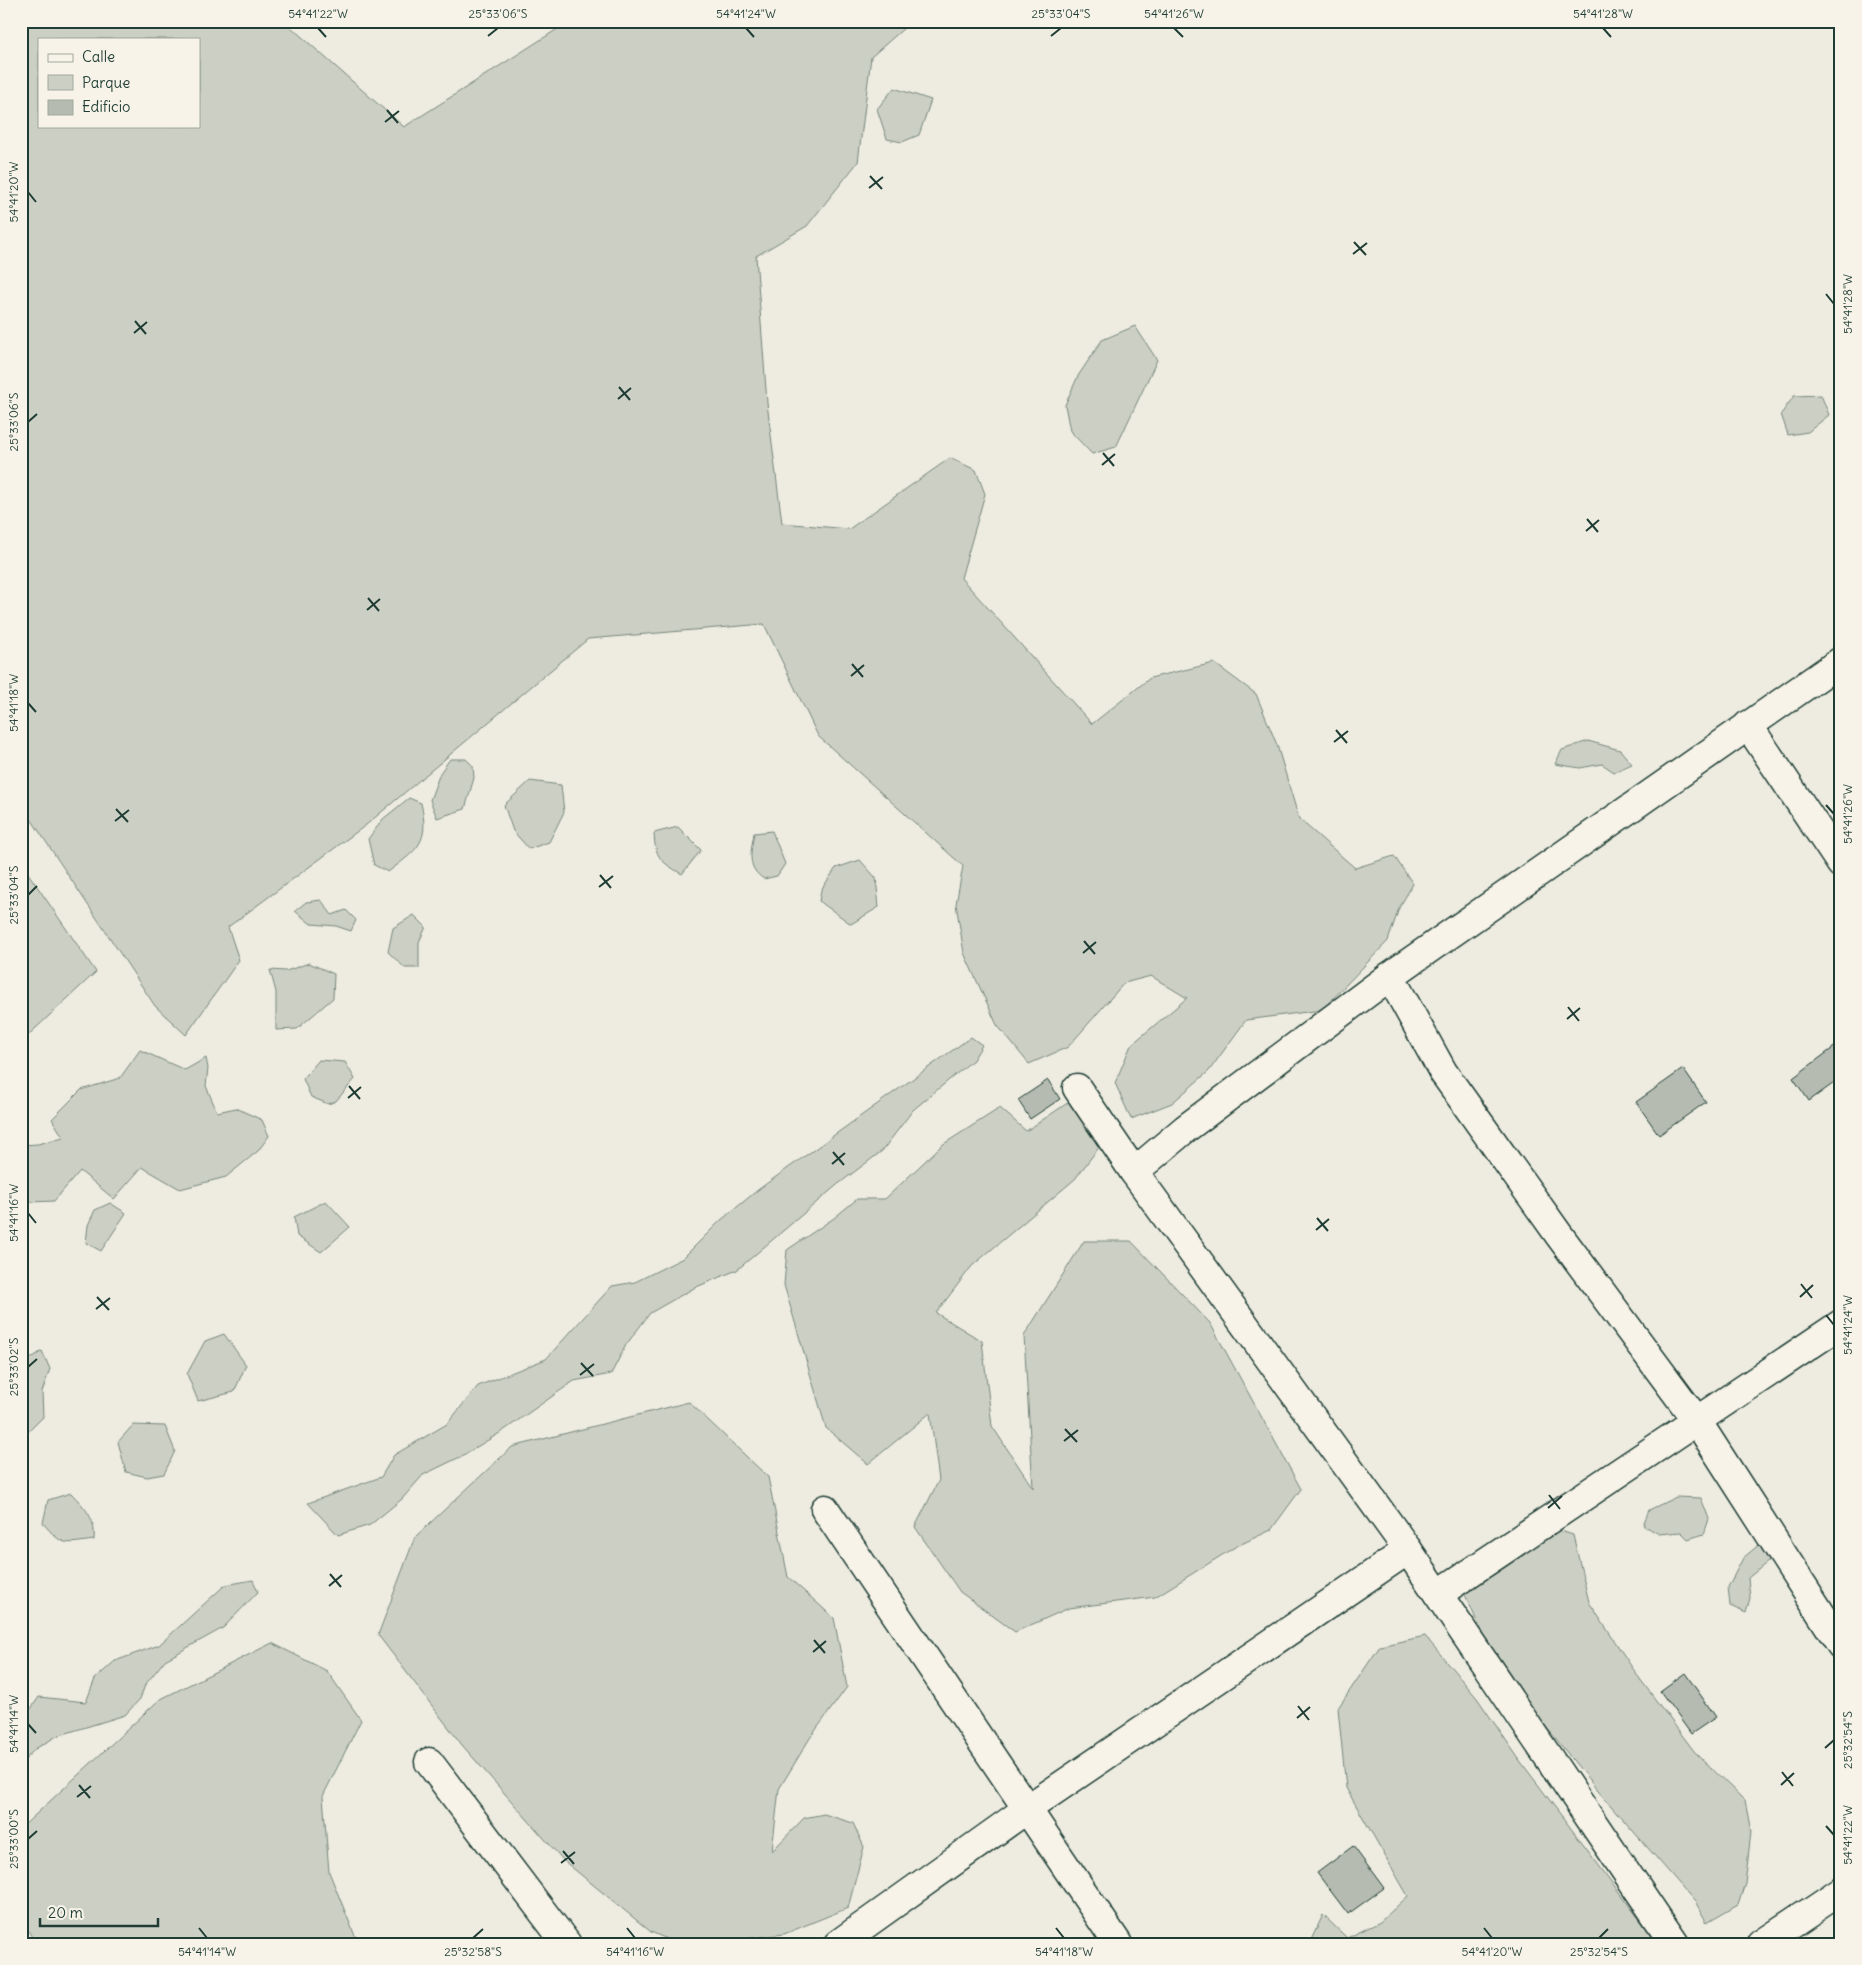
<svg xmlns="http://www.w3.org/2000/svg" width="1862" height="1965" viewBox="0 0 1862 1965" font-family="Delius,sans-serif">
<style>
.green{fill:#cccfc4;stroke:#76867c;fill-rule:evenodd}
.building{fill:#b5bbb0;stroke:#1f3d34}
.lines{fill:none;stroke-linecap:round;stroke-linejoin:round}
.minor-casing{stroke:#1f3d34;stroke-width:31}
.minor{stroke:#f7f3e8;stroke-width:28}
.ticks{fill:none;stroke:#1f3d34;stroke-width:2}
.neatline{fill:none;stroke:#1f3d34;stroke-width:2}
.ticks-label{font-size:12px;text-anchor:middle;fill:#1f3d34}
</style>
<rect width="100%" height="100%" fill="#eeece1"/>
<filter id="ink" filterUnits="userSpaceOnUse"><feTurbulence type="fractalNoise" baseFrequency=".02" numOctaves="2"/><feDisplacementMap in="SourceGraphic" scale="10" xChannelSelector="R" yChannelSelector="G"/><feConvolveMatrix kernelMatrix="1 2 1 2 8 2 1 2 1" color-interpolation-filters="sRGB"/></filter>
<g filter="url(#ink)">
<g class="green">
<path d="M21,21H284L404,127L570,21H912L871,57L858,162L807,226L756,256L767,403L782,523L849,529L950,458L976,470L985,494L961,578L1092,724L1150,678L1214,663L1256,694L1277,745L1299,819L1355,868L1394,856L1413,884L1399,908L1388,941L1322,1010L1246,1020L1209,1071L1172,1103L1131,1119L1115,1083L1131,1045L1187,998L1151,976L1124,983L1068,1047L1029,1064L997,1025L964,953L956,904L963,866L818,736L764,624L588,639L366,825L228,927L239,960L186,1035L155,1006L21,804ZM39,39H199V126H39Z"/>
<path d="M894,88L931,100L919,135L902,142L887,139L877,109Z"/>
<path d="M1135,326L1157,360L1116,447L1092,454L1070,431L1065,405L1078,376L1102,340Z"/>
<path d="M1821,395L1829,415L1808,432L1788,435L1781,414L1794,396Z"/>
<path d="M1588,741L1620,750L1632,764L1614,772L1602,764L1580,768L1555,764L1562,750Z"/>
<path d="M450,759H466L473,766L474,778L465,809L437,818L430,800L440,773Z"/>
<path d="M530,781L561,785L564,812L549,842L529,849L513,831L504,805Z"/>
<path d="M409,798L421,803C430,843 418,849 388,872L374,865L368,839L383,819Z"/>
<path d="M678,827L701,850L682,874C661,862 655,858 654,833Z"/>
<path d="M772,831L785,864L777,876L764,879C746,868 751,851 754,833Z"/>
<path d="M860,860L876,878L879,907L851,924L819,901L821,890L836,868Z"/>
<path d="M21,863L96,972L21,1042Z"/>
<path d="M321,900L332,915L346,910L356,920L351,931L336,926L311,924L295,911L306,902Z"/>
<path d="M414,915L426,927L419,942V968H405L388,952L393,928Z"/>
<path d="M309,963L334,974L333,998L297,1029L276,1030V992L270,970L286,971Z"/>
<path d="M971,1037L982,1045L973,1060L913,1110L882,1151L837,1185L737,1270L694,1288L650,1313L626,1345L611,1374L574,1381L503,1431L462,1456L423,1475L402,1499L370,1525L338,1535L308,1503L381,1477L394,1455L447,1424L478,1386L546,1359L612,1286L635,1282L683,1258L720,1221L759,1189Z"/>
<path d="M140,1050L185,1070L206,1058L208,1068L206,1086L217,1112L236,1108L262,1120L269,1136L258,1151L226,1177L180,1189L142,1167L114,1199L80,1171L54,1201L30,1202L21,1191V1145L38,1144L63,1137L52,1119L81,1090L120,1078Z"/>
<path d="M319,1060L345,1062L355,1079L336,1101L328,1104L311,1097L303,1079Z"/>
<path d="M1069,1102L1086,1104L1103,1142L1075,1179L972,1266L936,1313L982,1341L992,1426L1033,1488L1024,1336L1084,1241H1131L1210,1323L1301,1489L1271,1530L1235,1547L1155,1597L1069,1608L1015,1632L960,1592L915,1527L939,1480L930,1413L868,1464L826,1428L784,1285L787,1250L834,1218L857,1199H885L942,1145L1000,1108L1026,1131Z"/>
<path d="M326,1201L350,1227L321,1252L297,1236L294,1217Z"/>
<path d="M110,1203L126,1213L101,1251L86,1243L88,1225L95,1210Z"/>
<path d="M224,1334L246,1365L234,1392L198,1401L187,1374L205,1341Z"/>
<path d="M42,1351L50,1369L42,1392L43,1417L21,1439V1365Z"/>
<path d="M689,1402L768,1477L788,1577L834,1618L847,1687L810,1738L779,1789L772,1851L804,1818L824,1814L853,1823L864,1847L848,1908L784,1934L704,1944H678L651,1932L564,1861L462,1745L378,1635L415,1537L512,1447Z"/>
<path d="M133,1425L165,1426L175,1451L164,1474L147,1477L126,1472L118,1442Z"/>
<path d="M71,1493C85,1508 96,1518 94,1540C64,1544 63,1547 43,1523L48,1500Z"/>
<path d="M1676,1497L1701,1498L1709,1519L1704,1534L1688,1539L1681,1532L1659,1534L1643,1525L1649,1510Z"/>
<path d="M1528,1520L1573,1535L1589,1602L1637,1675L1694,1751L1745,1801L1751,1832L1745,1884L1738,1905L1707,1923L1696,1903L1598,1791L1497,1666L1458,1579Z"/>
<path d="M1761,1543L1769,1561L1748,1578L1750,1598L1746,1613L1730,1606L1728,1587L1743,1558Z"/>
<path d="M253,1580L258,1592L223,1628L165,1660L145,1685L140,1699L125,1715L57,1736L35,1749L21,1764V1723L39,1697L86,1702L95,1679L115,1661L159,1645L225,1585Z"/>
<path d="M1425,1636L1477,1698L1521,1762L1655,1940L1654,1944H1309L1323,1915L1347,1938L1380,1922L1408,1896L1346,1788L1338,1708L1380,1646Z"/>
<path d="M272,1643L327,1671L361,1720L323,1796L329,1872L355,1936L364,1944H36L21,1919V1828L159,1700Z"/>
</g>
<g class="building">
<path d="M1837,1045L1841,1050V1078L1809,1101L1793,1078Z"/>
<path d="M1683,1069L1706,1102L1659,1135L1636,1102Z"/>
<path d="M1048,1080L1060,1099L1030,1119L1018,1100Z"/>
<path d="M1685,1673L1716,1717L1691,1734L1660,1691Z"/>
<path d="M1353,1846L1384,1888L1348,1914L1317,1873Z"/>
</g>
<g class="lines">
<defs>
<g id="minor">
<path d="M1748,725L1841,864"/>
<path d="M1390,976L1443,1072L1559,1235L1697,1421L1841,1645"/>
<path d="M1077,1088L1134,1172L1408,1550L1675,1944"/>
<path d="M1134,1172L1185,1129L1390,976L1841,661"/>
<path d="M825,1509L1118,1944"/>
<path d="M1438,1594L1841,1324"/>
<path d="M429,1762L567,1944"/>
<path d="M838,1944L1027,1809L1408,1550"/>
<path d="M1762,1944L1841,1891"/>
</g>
</defs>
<use href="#minor" class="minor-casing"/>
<use href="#minor" class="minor"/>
</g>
</g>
<path class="ticks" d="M318,28L326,37M746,28L754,37M1174,28L1183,37M1603,28L1611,37M488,36L498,28M1051,36L1061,28M387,110L398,123M385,122L399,111M870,176L882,189M869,188L883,177M28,192L36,202M1354,242L1366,255M1353,254L1367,243M1826,294L1834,304M135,321L146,334M134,333L147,322M619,387L630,400M618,399L631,388M28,422L37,414M1103,453L1114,466M1102,465L1115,454M1587,519L1598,532M1586,531L1599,520M368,598L379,611M367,610L380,599M852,664L863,677M851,676L864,665M28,703L36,712M1336,730L1347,743M1334,742L1348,731M1826,805L1834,814M116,809L128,822M115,821L129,810M600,875L611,888M599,887L613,876M28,895L37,886M1084,941L1095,954M1083,953L1096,942M1568,1007L1579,1021M1567,1019L1580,1008M349,1086L360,1099M348,1098L361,1087M833,1152L844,1165M832,1164L845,1153M28,1213L36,1223M1317,1218L1328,1231M1316,1230L1329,1219M1801,1284L1812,1298M97,1297L109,1310M1800,1297L1813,1285M96,1309L110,1298M1826,1315L1834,1325M581,1363L593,1376M28,1367L37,1359M580,1375L594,1364M1065,1429L1077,1442M1064,1441L1078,1430M1549,1495L1560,1509M1548,1508L1562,1496M330,1574L341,1587M329,1586L342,1575M814,1640L825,1653M813,1652L826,1641M1298,1706L1309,1720M1297,1718L1310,1707M28,1724L36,1733M1825,1748L1834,1740M1782,1772L1793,1786M79,1785L90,1798M1781,1785L1794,1773M77,1797L91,1786M1826,1826L1834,1835M28,1839L37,1831M563,1851L574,1864M561,1863L575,1852M199,1928L207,1938M627,1928L635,1938M1056,1928L1064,1938M1484,1928L1492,1938M473,1938L483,1929M1599,1938L1608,1929"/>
<rect width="1862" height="1965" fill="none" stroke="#f7f3e8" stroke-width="55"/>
<rect x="38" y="38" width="162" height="90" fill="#f7f3e8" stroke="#a1aaa0"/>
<rect x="48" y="54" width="25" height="8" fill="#f7f3e8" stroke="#a1aaa0"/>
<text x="82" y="62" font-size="15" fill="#1f3d34">Calle</text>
<rect x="48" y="75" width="25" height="15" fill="#cccfc4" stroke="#a1aaa0"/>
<text x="82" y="88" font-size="15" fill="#1f3d34">Parque</text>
<rect x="48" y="100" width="25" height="15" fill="#b5bbb0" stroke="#a1aaa0"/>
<text x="82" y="112" font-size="15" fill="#1f3d34">Edificio</text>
<path d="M40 1918v8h118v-8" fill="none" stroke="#1f3d34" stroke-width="2.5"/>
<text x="48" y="1918" font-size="15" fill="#1f3d34" stroke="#f7f3e8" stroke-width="4" paint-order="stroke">20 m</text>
<rect x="28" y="28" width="1806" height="1910" class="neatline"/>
<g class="ticks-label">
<text x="318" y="18">54°41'22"W</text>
<text x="498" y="18">25°33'06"S</text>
<text x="746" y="18">54°41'24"W</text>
<text x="1061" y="18">25°33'04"S</text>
<text x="1174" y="18">54°41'26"W</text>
<text x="1603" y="18">54°41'28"W</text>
<text transform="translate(14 192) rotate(-90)" y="4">54°41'20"W</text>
<text transform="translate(1848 304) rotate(-90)" y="4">54°41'28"W</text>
<text transform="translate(14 422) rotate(-90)" y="4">25°33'06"S</text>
<text transform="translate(14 703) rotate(-90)" y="4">54°41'18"W</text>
<text transform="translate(1848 814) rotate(-90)" y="4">54°41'26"W</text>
<text transform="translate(14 895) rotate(-90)" y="4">25°33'04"S</text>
<text transform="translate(14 1213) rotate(-90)" y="4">54°41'16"W</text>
<text transform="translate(1848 1325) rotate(-90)" y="4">54°41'24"W</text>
<text transform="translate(14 1367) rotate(-90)" y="4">25°33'02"S</text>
<text transform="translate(14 1724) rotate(-90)" y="4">54°41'14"W</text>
<text transform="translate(1848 1740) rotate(-90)" y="4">25°32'54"S</text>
<text transform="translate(1848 1835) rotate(-90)" y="4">54°41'22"W</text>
<text transform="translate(14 1839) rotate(-90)" y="4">25°33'00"S</text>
<text x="207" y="1956">54°41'14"W</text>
<text x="473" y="1956">25°32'58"S</text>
<text x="635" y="1956">54°41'16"W</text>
<text x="1064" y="1956">54°41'18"W</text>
<text x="1492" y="1956">54°41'20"W</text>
<text x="1599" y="1956">25°32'54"S</text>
</g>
</svg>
